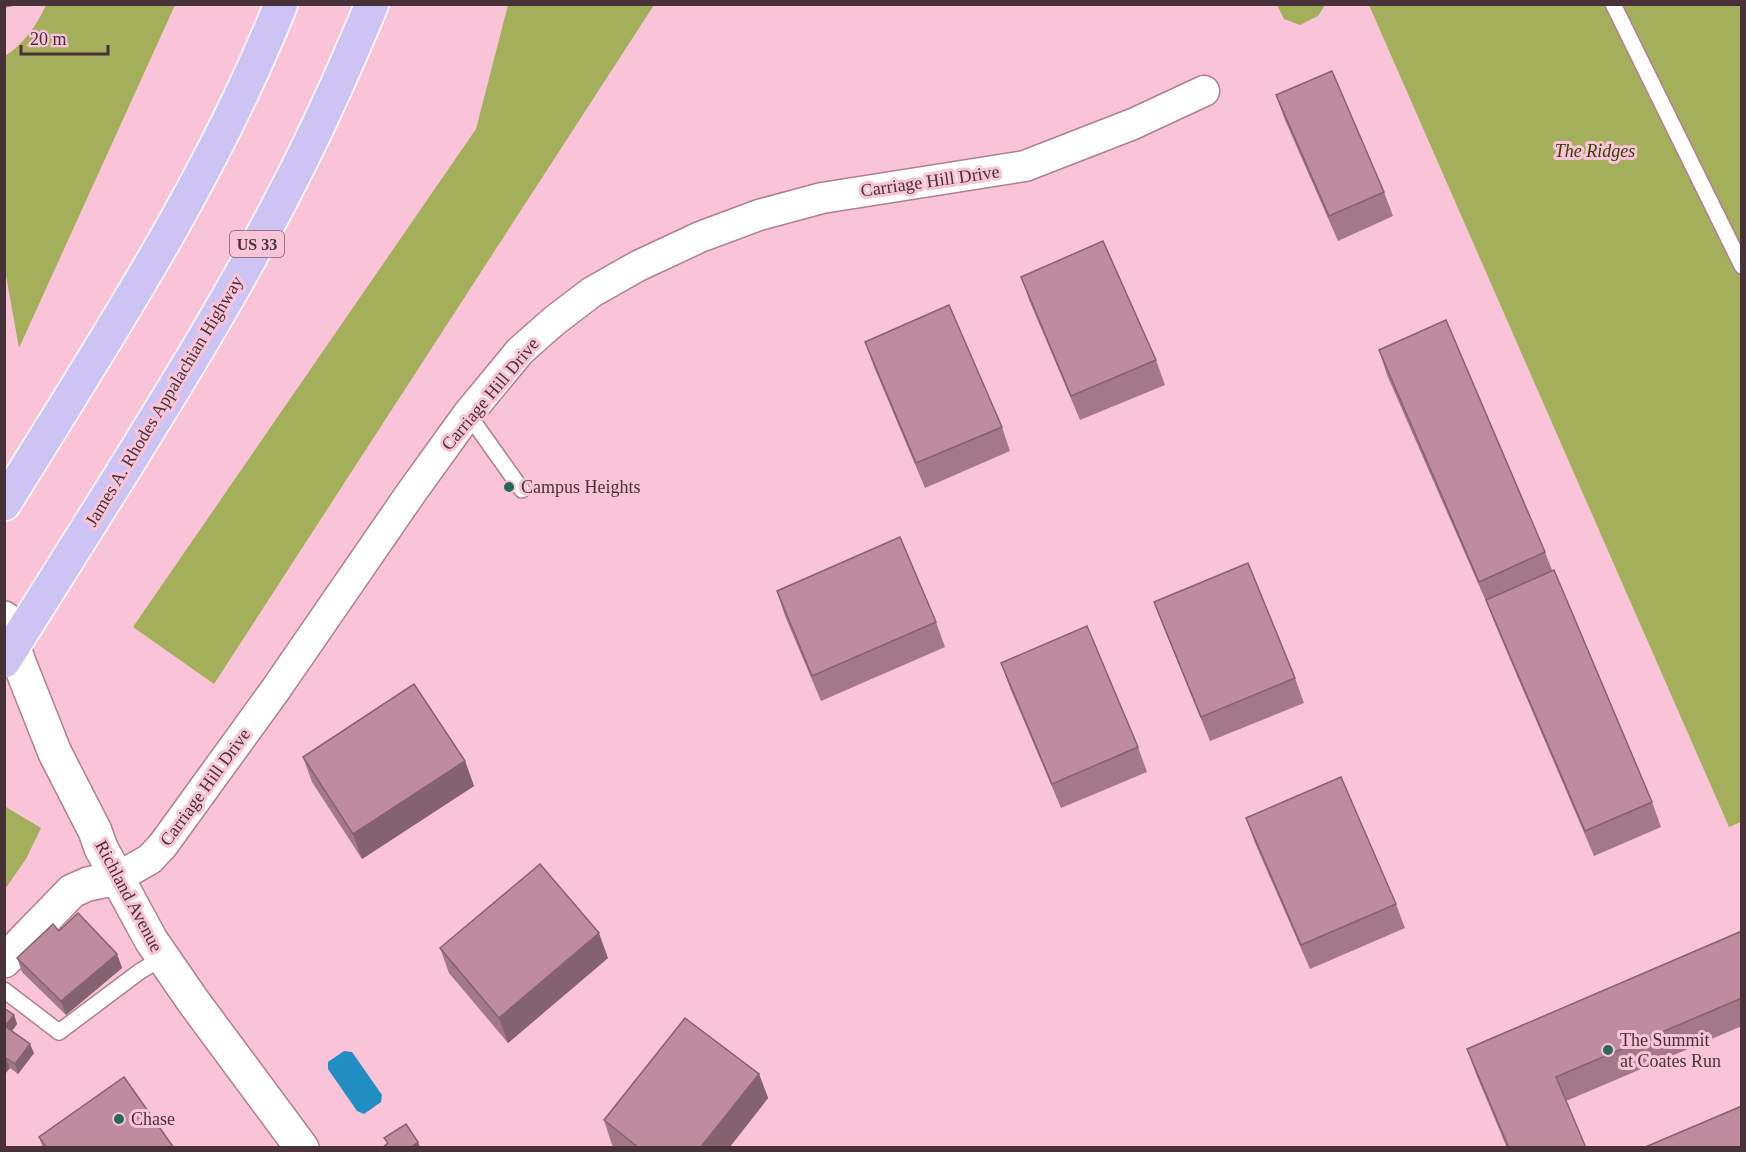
<svg xmlns="http://www.w3.org/2000/svg" width="1746" height="1152" viewBox="0 0 1746 1152" font-family="'Times New Roman',serif">
<style>
.green{fill:#a4af5b}
.water{fill:#218ec1}
.lines{fill:none;stroke-linecap:round;stroke-linejoin:round}
.service-casing{stroke:#b07f91;stroke-width:18}
.minor-casing{stroke:#b07f91;stroke-width:33}
.tertiary-casing{stroke:#b07f91;stroke-width:36}
.secondary-casing{stroke:#b07f91;stroke-width:36}
.motorway-casing{stroke:#fff;stroke-width:36}
.service{stroke:#fff;stroke-width:15}
.minor{stroke:#fff;stroke-width:30}
.tertiary{stroke:#fff;stroke-width:33}
.secondary{stroke:#fff;stroke-width:33}
.motorway{stroke:#cec4f3;stroke-width:33}
.motorway-bridge-casing{stroke:#fff;stroke-width:36;stroke-linecap:butt}
.motorway-bridge{stroke:#cec4f3;stroke-width:33}
.wall{fill:#a37888}
.shaded-wall{fill:#85626f}
.building{fill:#be8c9e;stroke:#85626f;stroke-width:1.5}
.poi-dot{fill:#27695a;stroke:#f9c4d7;stroke-width:2}
.labels{text-anchor:middle;stroke-width:6;stroke-linejoin:round;paint-order:stroke}
.shield{fill:#f9c4d7;stroke:#7c5e68;stroke-width:1.5}
.shield-label{font-size:16px;font-weight:bold;fill:#473239}
.park-label{font-size:18px;font-style:italic;fill:#383d07;stroke:#f9c4d7}
.street-label{font-size:18px;fill:#473239;stroke:#f9c4d7}
.poi-label{font-size:18px;fill:#473239;stroke:#f9c4d7;text-anchor:start}
</style>
<rect width="100%" height="100%" fill="#f9c4d7"/>
<g class="green">
<path d="M46,5H175L19,348L5,270V56C24,44 37,25 46,5Z"/>
<path d="M508,5H654L214,684L133,627L476,129Z"/>
<path d="M1277,5L1325,4V5L1318,16L1300,25L1284,19Z"/>
<path d="M1369,5H1741V822L1729,827Z"/>
<path d="M6,807L41,828L26,859L5,889L4,809Z"/>
</g>
<path class="water" d="M344,1051L352,1052L382,1095L381,1102L364,1114L357,1111L328,1069V1062Z"/>
<g class="lines">
<defs>
<g id="service">
<path d="M1613,4L1742,266"/>
<path d="M468,414L522,490"/>
<path d="M4,990L59,1032L139,972L162,958"/>
</g>
<path id="minor" d="M117,878L150,859L163,845L276,689L411,493L468,414L520,351L554,321L592,292L638,266L700,237L759,215L822,198L1025,166L1133,124L1204,91"/>
<path id="tertiary" d="M4,961L72,891L88,884L117,878"/>
<path id="secondary" d="M4,618L19,662L55,753L95,831L101,848L151,940L193,1001L302,1148"/>
<g id="motorway">
<path d="M122,473C177,384 232,295 280,202C314,138 344,71 372,4"/>
<path d="M4,504C104,342 210,182 281,4"/>
</g>
</defs>
<use href="#service" class="service-casing"/>
<use href="#minor" class="minor-casing"/>
<use href="#tertiary" class="tertiary-casing"/>
<use href="#secondary" class="secondary-casing"/>
<use href="#motorway" class="motorway-casing"/>
<use href="#service" class="service"/>
<use href="#minor" class="minor"/>
<use href="#tertiary" class="tertiary"/>
<use href="#secondary" class="secondary"/>
<use href="#motorway" class="motorway"/>
<defs>
<path id="motorway-bridge" d="M4,661L122,473"/>
</defs>
<use href="#motorway-bridge" class="motorway-bridge-casing"/>
<use href="#motorway-bridge" class="motorway-bridge"/>
</g>
<g class="wall">
<path d="M4,4H13L14,6L4,8Z"/>
<path d="M1276,95L1384,192L1393,216L1338,241L1285,120Z"/>
<path d="M1021,277L1156,360L1165,385L1080,420L1030,302Z"/>
<path d="M865,342L1002,427L1010,451L925,488L874,367Z"/>
<path d="M1379,350L1545,552L1552,570L1652,802L1661,827L1594,856L1495,624L1488,606L1387,375Z"/>
<path d="M777,591L936,622L945,647L821,701L785,616Z"/>
<path d="M1154,602L1295,678L1304,703L1210,741L1163,626Z"/>
<path d="M1001,663L1138,747L1147,772L1061,808L1010,688Z"/>
<path d="M303,757L465,761L474,786L362,859L312,782Z"/>
<path d="M1246,818L1396,904L1405,928L1310,969L1255,843Z"/>
<path d="M59,931L117,954L122,968L66,1015L22,972L17,958Z"/>
<path d="M1742,931V1026L1566,1101L1586,1148H1507L1476,1074L1467,1049Z"/>
<path d="M440,948L608,958L508,1043L449,973Z"/>
<path d="M4,1008L14,1015L17,1024L12,1031L34,1053L18,1074L10,1068L4,1075Z"/>
<path d="M759,1074L768,1098L729,1148H616L612,1145L604,1120Z"/>
<path d="M39,1137L174,1148H43Z"/>
</g>
<g class="shaded-wall">
<path d="M465,761L474,786L362,859L353,834Z"/>
<path d="M599,933L608,958L508,1043L499,1018Z"/>
<path d="M117,954L122,968L66,1015L61,1001Z"/>
<path d="M14,1015L17,1024L9,1035L5,1026Z"/>
<path d="M30,1044L34,1053L18,1074L15,1064Z"/>
<path d="M6,1058L10,1068L4,1075V1061Z"/>
<path d="M759,1074L768,1098L729,1148H700Z"/>
<path d="M418,1142L420,1147L410,1148Z"/>
</g>
<g class="building">
<path d="M1332,71L1384,192L1329,216L1276,95Z"/>
<path d="M1103,241L1156,360L1071,396L1021,277Z"/>
<path d="M949,305L1002,427L916,463L865,342Z"/>
<path d="M1446,320L1545,552L1479,582L1379,350Z"/>
<path d="M900,537L936,622L812,676L777,591Z"/>
<path d="M1248,563L1295,678L1201,717L1154,602Z"/>
<path d="M1554,570L1652,802L1585,831L1486,600Z"/>
<path d="M1087,626L1138,747L1052,784L1001,663Z"/>
<path d="M414,684L465,761L353,834L303,757Z"/>
<path d="M1341,777L1396,904L1301,945L1246,818Z"/>
<path d="M540,864L599,933L499,1018L440,948Z"/>
<path d="M78,913L117,954L61,1001L17,958L53,924L59,931Z"/>
<path d="M1742,931V998L1556,1077L1586,1148H1509L1467,1049Z"/>
<path d="M4,1008L14,1015L5,1026L30,1044L15,1064L6,1058L4,1061Z"/>
<path d="M685,1018L759,1074L700,1148H639L604,1120Z"/>
<path d="M124,1077L174,1148H47L39,1137Z"/>
<path d="M1742,1106V1148H1643Z"/>
<path d="M406,1124L418,1142L410,1148H382L388,1143L384,1138Z"/>
</g>
<g class="poi-dot">
<circle cx="509" cy="487" r="6"/>
<circle cx="1608" cy="1050" r="6"/>
<circle cx="119" cy="1119" r="6"/>
</g>
<g class="labels">
<rect class="shield" x="230" y="231" width="54" height="26" rx="4.5"/>
<g class="shield-label">
<text x="257" y="250">US 33</text>
</g>
<g class="park-label">
<text x="1595" y="157">The Ridges</text>
</g>
<g class="street-label">
<text transform="translate(930 181) rotate(-8)" y="6">Carriage Hill Drive</text>
<text transform="translate(490 394) rotate(-50)" y="6">Carriage Hill Drive</text>
<text transform="translate(164 401) rotate(-59)" y="6">James A. Rhodes Appalachian Highway</text>
<text transform="translate(205 787) rotate(-54)" y="6">Carriage Hill Drive</text>
<text transform="translate(129 896) rotate(62)" y="6">Richland Avenue</text>
</g>
<g class="poi-label">
<text x="521" y="493">Campus Heights</text>
<text x="1620" y="1046">The Summit<tspan x="1620" dy="21">at Coates Run</tspan></text>
<text x="131" y="1125">Chase</text>
</g>
</g>
<rect width="1746" height="1152" fill="none" stroke="#473239" stroke-width="12"/>
<path d="M21 45v9h87v-9" fill="none" stroke="#473239" stroke-width="3"/>
<text x="30" y="45" font-size="18" fill="#473239" stroke="#f9c4d7" stroke-width="4.5" paint-order="stroke">20 m</text>
</svg>
